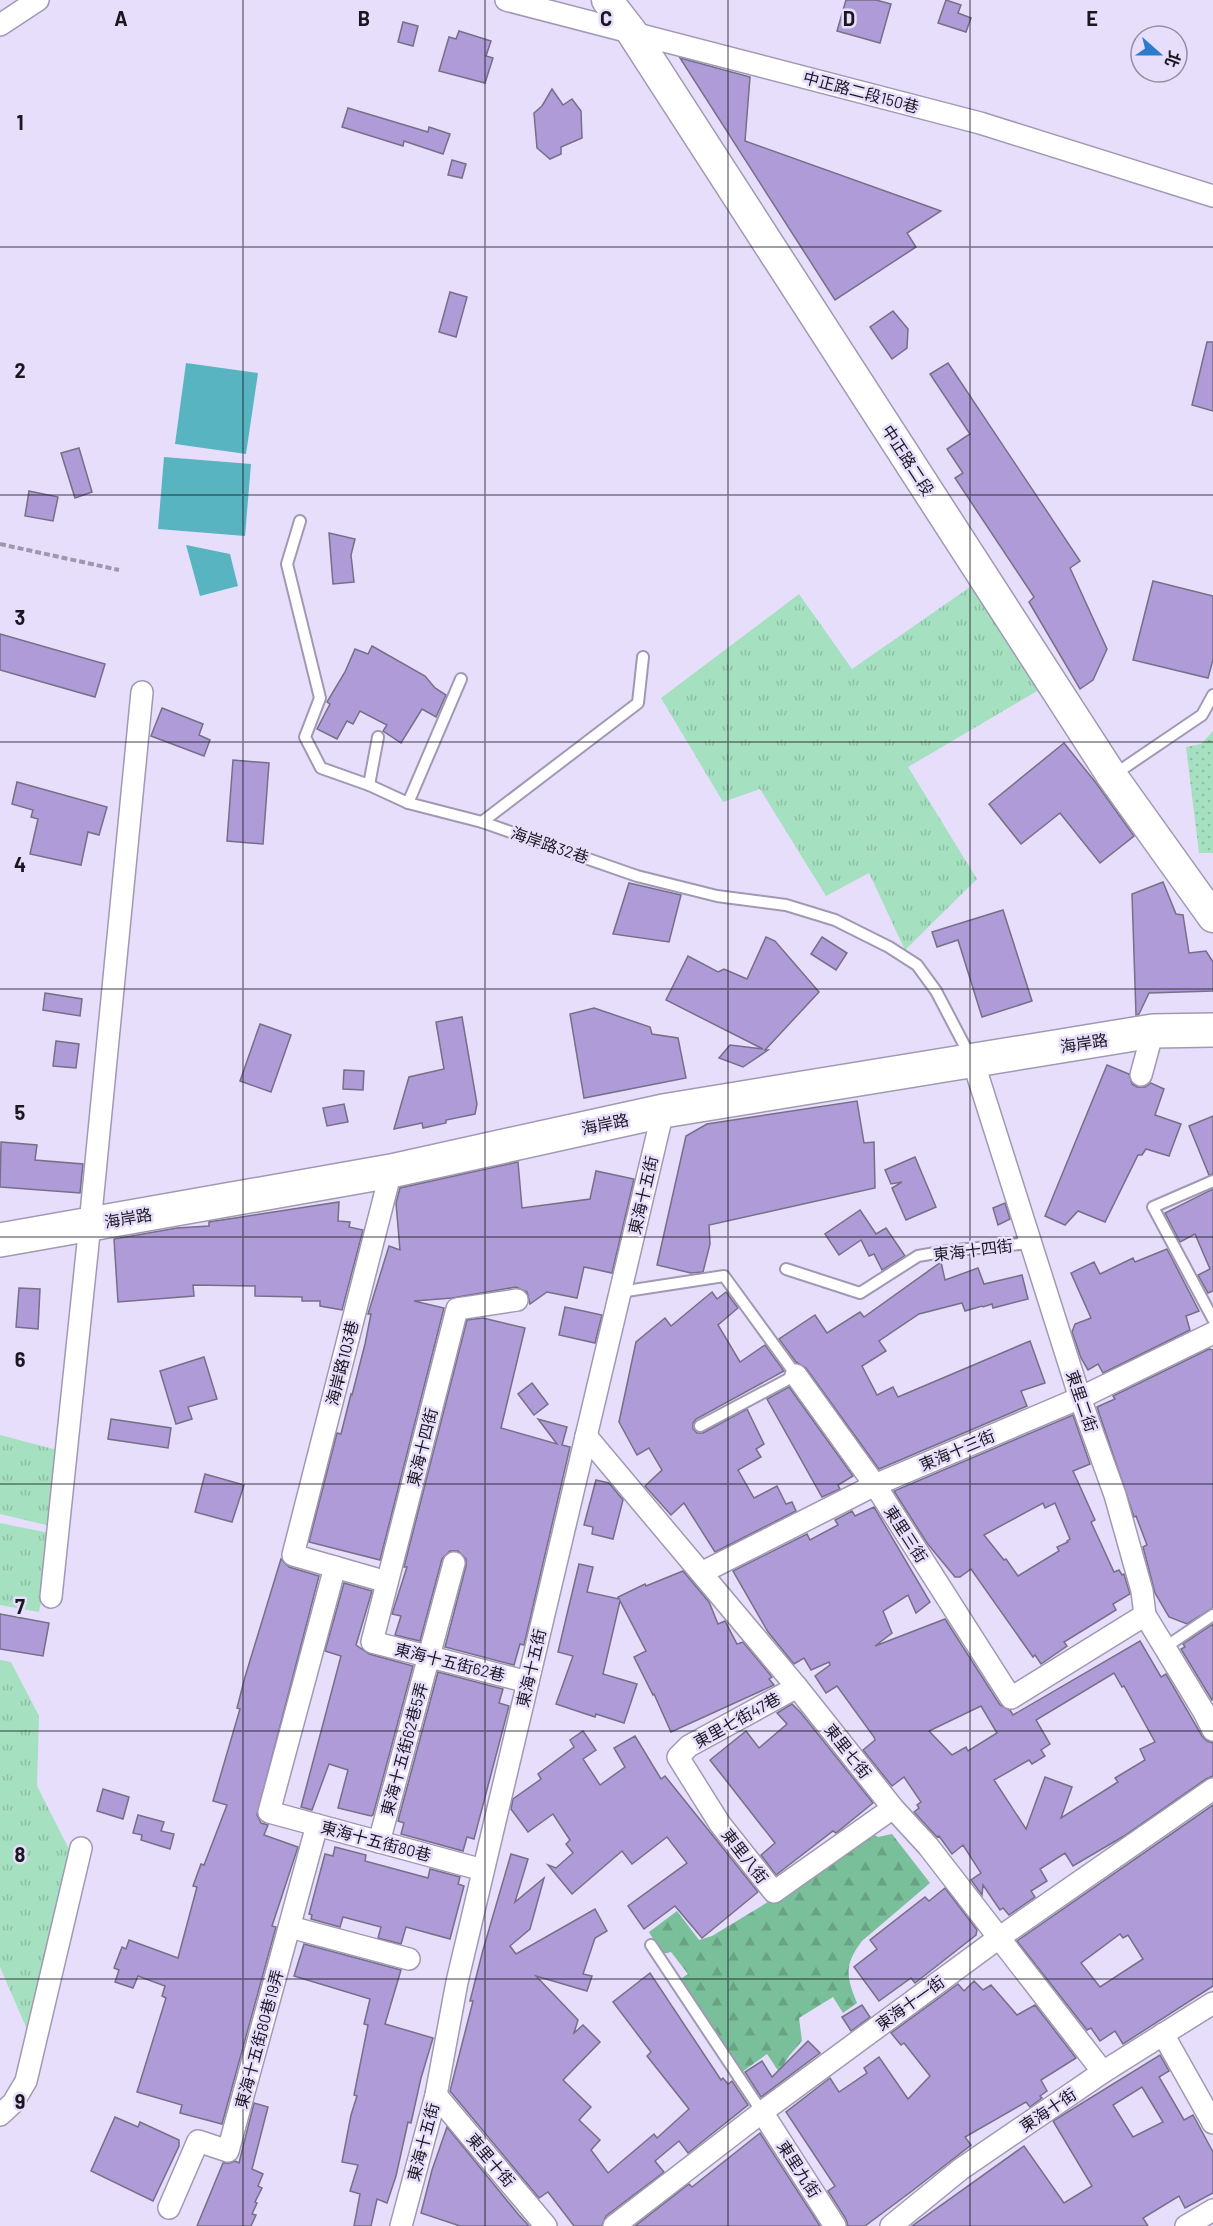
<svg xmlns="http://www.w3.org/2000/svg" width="1213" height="2226" viewBox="0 0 1213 2226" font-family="Barlow,'Noto Sans TC',sans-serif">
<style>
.grass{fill:url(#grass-tufts)}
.forest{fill:url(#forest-firs)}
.park{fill:url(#park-dots)}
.water{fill:#58b4c0}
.building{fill:#ae9bd7;stroke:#766f88;stroke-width:1.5;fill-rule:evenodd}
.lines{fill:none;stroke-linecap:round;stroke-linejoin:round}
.lane-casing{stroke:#a199b3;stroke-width:14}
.street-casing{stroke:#a199b3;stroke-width:24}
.secondary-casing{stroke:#a199b3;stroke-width:33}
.primary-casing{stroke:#a199b3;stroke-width:36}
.path{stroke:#9e97ad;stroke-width:4;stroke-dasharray:6 3;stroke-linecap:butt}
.lane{stroke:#fff;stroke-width:10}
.street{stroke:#fff;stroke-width:21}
.secondary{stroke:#fff;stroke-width:30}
.primary{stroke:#fff;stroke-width:33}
.grid{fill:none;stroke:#1a1721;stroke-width:1.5;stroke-opacity:0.55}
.labels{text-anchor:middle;stroke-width:5;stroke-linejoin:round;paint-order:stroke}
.street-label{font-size:16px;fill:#1a1721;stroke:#e7defb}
.grid-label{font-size:20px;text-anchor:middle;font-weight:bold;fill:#1a1721;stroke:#e7defb;stroke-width:5;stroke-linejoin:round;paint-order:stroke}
</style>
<defs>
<pattern id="grass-tufts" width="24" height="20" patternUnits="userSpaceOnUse" patternTransform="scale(1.5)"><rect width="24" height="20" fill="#a5e0c0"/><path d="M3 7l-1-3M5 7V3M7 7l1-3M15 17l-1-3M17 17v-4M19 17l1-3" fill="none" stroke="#8dbfa5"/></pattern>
<pattern id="forest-firs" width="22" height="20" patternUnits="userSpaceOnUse" patternTransform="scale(1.5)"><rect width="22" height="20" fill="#79bf9a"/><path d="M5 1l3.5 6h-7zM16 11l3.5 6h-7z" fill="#68a384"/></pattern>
<pattern id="park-dots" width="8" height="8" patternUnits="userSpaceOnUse" patternTransform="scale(1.5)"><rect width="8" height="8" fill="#a5e0c0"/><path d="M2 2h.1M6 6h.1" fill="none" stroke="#8dbfa5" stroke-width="1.8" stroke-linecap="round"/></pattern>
</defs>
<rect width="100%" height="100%" fill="#e7defb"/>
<g class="grass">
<path d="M973,585L1044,687L908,767L977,879L905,950L869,873L826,896L760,789L723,802L661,698L799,594L852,669Z"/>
<path d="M0,1435L57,1450L50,1526L0,1514Z"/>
<path d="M0,1523L54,1534L39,1612L0,1605Z"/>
<path d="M0,1660L11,1662L39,1716L37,1786L73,1857L29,2034L0,1967Z"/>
</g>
<path class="forest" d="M869,1831L878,1837L892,1834L930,1883L862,1941C844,1965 846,1976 857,2003L843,2013L833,1997L799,2018L802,2041L789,2056L779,2072L767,2054L742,2072L679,1980L688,1974L671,1952L662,1954L649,1932L677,1911L699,1940L712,1936L786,1891Z"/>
<path class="park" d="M1213,731V853H1199L1186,747L1201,744Z"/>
<g class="water">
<path d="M186,363L258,373L246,454L175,444Z"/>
<path d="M164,457L251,464L245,536L158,529Z"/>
<path d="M186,545L230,554L238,586L200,596Z"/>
</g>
<g class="building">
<path d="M846,0H876L891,4L880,43L837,31Z"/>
<path d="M946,0L961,5L958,13L971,18L966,32L938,23Z"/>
<path d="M403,22L418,26L413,46L398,42Z"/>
<path d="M459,31L491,41L486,56L493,58L485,83L439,71L449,37L456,39Z"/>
<path d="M680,58L750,77L745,141L941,211L907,233L916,247L835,300Z"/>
<path d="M552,89L563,105L572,99L581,111L582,138L561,147V154L550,159L537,148L534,113L542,106Z"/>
<path d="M348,108L428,132L429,127L450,134L443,154L404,141L403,146L342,127Z"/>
<path d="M452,160L466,164L462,178L448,175Z"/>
<path d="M450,292L467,297L456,337L439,332Z"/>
<path d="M893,311L908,329L907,348L892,359L870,327Z"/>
<path d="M1207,342H1213V411L1192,405Z"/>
<path d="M948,363L1080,561L1070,568L1107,649L1093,680L1080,689L1029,602L1034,597L955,478L963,473L947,449L970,434L930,374Z"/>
<path d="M79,448L92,492L75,498L61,453Z"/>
<path d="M29,491L58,497L53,521L25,516Z"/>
<path d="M329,533L355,539L351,555L354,582L333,584Z"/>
<path d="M1153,581L1213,596V660L1208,678L1133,660Z"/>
<path d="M0,634L105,664L95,697L0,670Z"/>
<path d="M372,646L425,676L435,688L446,695L436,717L422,709L401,743L383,731L387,725L360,711L353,724L347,721L337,739L317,729L330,704L327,702L345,672L355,649L368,654Z"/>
<path d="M162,708L203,724L199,735L210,740L204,756L151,736Z"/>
<path d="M1064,743L1096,783L1134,836L1100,863L1060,813L1021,844L989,804Z"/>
<path d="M233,760L269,763L263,844L227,841Z"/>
<path d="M17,782L107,807L99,835L88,832L81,865L30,854L38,819L31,817L33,810L12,804Z"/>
<path d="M1163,882L1176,914L1183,915L1189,953L1206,951L1213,962V991L1149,993L1139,1014L1136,1015L1132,894Z"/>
<path d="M629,883L681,895L669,942L613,934Z"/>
<path d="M1003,910L1032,1001L982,1017L958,940L937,947L932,932Z"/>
<path d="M766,937L775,941L819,992L765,1050H768L743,1067L719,1058L730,1045L763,1049L666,1000L688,956L718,972L724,969L747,979Z"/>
<path d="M822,937L847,953L836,970L811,954Z"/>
<path d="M45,993L82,999L80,1016L43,1010Z"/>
<path d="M594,1008L650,1027L652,1034L678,1038L686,1078L584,1098L570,1014Z"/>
<path d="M462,1017L477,1104L475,1114L446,1120V1123L423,1128L422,1123L394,1129L409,1077L444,1069L436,1022Z"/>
<path d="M260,1024L291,1035L271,1092L240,1081Z"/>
<path d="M56,1041L79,1044L76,1068L53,1066Z"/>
<path d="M1107,1065L1129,1074L1132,1084L1137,1087H1145L1151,1083L1164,1089L1155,1115L1181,1124L1169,1156L1146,1149L1142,1155H1138L1105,1222L1078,1211L1065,1225L1045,1216Z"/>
<path d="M344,1070L364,1071L363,1090L343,1089Z"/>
<path d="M857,1101L864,1143L874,1142L875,1188L709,1225L710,1244L703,1272L691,1273L657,1265L686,1136L707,1124Z"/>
<path d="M344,1104L348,1122L327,1126L323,1108Z"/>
<path d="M1213,1116V1174L1209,1175L1189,1126Z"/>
<path d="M1,1142L37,1145L35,1160L83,1164L80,1193L0,1187Z"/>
<path d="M915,1157L936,1207L906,1220L892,1188L902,1182L891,1184L885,1170Z"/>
<path d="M518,1162L522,1208L590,1199L596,1171L634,1179L612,1273L584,1267L577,1298L547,1292L530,1304L527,1292L516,1287L452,1298L414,1301L444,1308L380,1560L309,1542L337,1433L341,1434L351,1394L352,1395L365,1344L371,1314H368L389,1246L400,1250L396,1203L400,1188Z"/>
<path d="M1213,1189V1291L1208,1293L1198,1275L1210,1269L1195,1234L1180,1242L1165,1213Z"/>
<path d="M339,1202L338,1221L350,1222L349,1227L363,1230L342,1310L320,1306V1301H302V1297L255,1296V1286L193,1285L194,1296L118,1302L114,1239L177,1228L209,1226V1222Z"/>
<path d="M1005,1203L1010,1219L998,1225L993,1208Z"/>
<path d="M860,1210L876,1234L886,1228L905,1256L882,1270L874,1254L869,1256L861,1240L839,1255L825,1234Z"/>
<path d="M1167,1249L1199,1311L1186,1316L1190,1330L1103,1373L1098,1364L1088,1370L1081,1358L1072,1332L1075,1324L1091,1318L1071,1273L1094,1262L1100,1274L1133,1258L1135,1262Z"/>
<path d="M941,1262L945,1280L978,1268L984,1284L1022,1275L1028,1299L993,1308L992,1304L983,1307L982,1306L965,1311L962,1303L919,1314L879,1341L886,1351L862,1366L877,1395L893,1387L898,1397L1030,1341L1045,1383L1021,1391L1027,1406L879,1469L806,1368L796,1362L779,1339L815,1315L827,1333L860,1312L864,1317Z"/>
<path d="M19,1288L40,1289L38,1329L16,1327Z"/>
<path d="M712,1292L717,1299L726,1292L738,1308L718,1325L740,1362L765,1345L784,1371L696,1419L693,1423V1429L697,1433H703L747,1409L764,1444L756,1449L761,1457L738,1470L754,1498L777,1486L786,1504L792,1502L796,1511L715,1552L684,1503L671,1515L645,1486L662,1470L649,1448L637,1455L619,1422L636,1342L665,1318L671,1326Z"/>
<path d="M565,1307L602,1315L595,1343L559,1335Z"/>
<path d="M483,1318L525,1328L501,1428L557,1444L538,1419L567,1427L562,1445L570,1447L524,1645L520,1644L514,1665L445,1647L466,1566V1559L458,1551H450L442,1559L420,1641L395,1635L401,1616L392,1614L407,1567H404L467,1320Z"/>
<path d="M1209,1349L1213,1350V1608L1187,1624L1169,1617L1155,1593L1143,1547L1147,1545L1136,1516L1134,1517L1097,1407L1115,1399L1113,1396Z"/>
<path d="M204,1357L217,1399L188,1407L192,1419L176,1424L160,1371Z"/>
<path d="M532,1383L548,1404L534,1415L518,1394Z"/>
<path d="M789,1387L853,1476L838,1485L840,1489L822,1497L767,1399Z"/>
<path d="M1073,1415L1090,1464L1073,1471L1095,1520L1091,1522L1114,1572L1119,1570L1122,1575L1124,1574L1130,1594L1113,1604L1116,1610L1064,1642L1067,1646L1041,1664L1035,1655L1033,1657L971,1569L960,1577H955L927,1543L894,1491ZM1043,1503L1045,1508L1055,1503L1070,1539L1067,1541L1068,1542L1057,1547L1059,1551L1018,1576L1006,1559L1004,1560L984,1535Z"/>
<path d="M111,1419L171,1428L168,1448L108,1439Z"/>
<path d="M205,1474L244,1485L232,1522L195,1512Z"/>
<path d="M596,1480L609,1483L623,1500L613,1539L592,1534L593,1527L584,1525Z"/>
<path d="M874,1507L930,1602L916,1613L908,1595L883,1611L892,1633L875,1646L945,1619L1000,1705L1010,1710L1013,1715L1140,1641L1161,1677L1166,1674L1202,1736L1207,1741L1213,1743V1776L1206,1779L1124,1836L1073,1866L1065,1853L1040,1869L1047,1881L1031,1891L1035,1897L1009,1915L1003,1908L1000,1910L983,1885L982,1895L971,1880L981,1873L963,1845L952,1854L939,1836L937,1837L914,1812L919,1808L917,1805L921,1802L904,1777L892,1786L863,1750L875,1740L874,1737L837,1686L826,1693L815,1676L830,1665L829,1662L811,1670L804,1658L794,1664L768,1632L733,1571L807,1534L810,1540L838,1525L835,1520L852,1511L855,1516ZM1114,1673L1122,1687L1124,1686L1155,1742L1140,1749L1145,1760L1115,1778L1118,1782L1061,1818L1072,1787L1045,1777L1026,1829L994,1780L1029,1760L1032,1764L1045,1756L1041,1750L1050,1744L1036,1720ZM981,1706L997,1733L968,1751L966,1747L952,1755L929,1731Z"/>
<path d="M281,1559L289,1567L319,1576L257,1815L261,1823L268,1825L264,1835L298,1847L272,1926L276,1927L222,2124L180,2113L182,2105L137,2092L166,1998L162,1996L165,1986L138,1976L133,1988L115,1982L119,1970L114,1968L122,1947L126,1949L129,1940L178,1958L197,1887L193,1886L201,1864L204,1865L227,1805L213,1801L240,1709L237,1708L245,1677Z"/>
<path d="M579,1564L593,1567L587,1592L619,1599L618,1597L645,1584L646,1586L683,1571L709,1602L718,1624L725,1621L737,1644L743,1642L772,1677L769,1679L774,1685L671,1732L654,1694L653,1695L634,1657L646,1651L620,1601L603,1674L637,1684L624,1723L596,1714L595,1717L556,1704L573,1656L558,1652Z"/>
<path d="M344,1583L372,1591L356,1645L369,1654L413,1666L373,1815L371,1816L338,1808L348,1770L329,1764L312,1810L301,1807L341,1656L325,1651Z"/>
<path d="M0,1614L49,1623L43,1656L0,1649Z"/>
<path d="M1213,1624V1699L1212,1700L1181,1649L1185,1647L1183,1644Z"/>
<path d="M438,1672L503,1689L499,1703L509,1706L474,1839L467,1837L463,1851L401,1834L404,1823L398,1821Z"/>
<path d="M792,1704L801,1713L873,1803L836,1833L833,1831L776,1875L761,1855L775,1843L710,1760L746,1731L759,1748L787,1724L777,1713Z"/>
<path d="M583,1731L596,1750L583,1759L600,1785L625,1767L614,1748L635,1736L661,1779L665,1776L758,1892L702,1938L675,1906L644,1929L628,1906L687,1863L667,1837L632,1864L622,1851L572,1894L548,1865L556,1868L573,1853L566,1844L570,1840L553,1814L528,1832L511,1809L513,1799L541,1779L538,1774L574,1747L570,1740Z"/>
<path d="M103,1789L129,1797L123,1819L97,1811Z"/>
<path d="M1213,1805V1986L1123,2044L1115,2031L1100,2041L1091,2028L1087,2030L1017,1941ZM1120,1934L1123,1938L1128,1935L1143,1959L1100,1987L1081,1963Z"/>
<path d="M138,1815L164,1822L161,1831L174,1834L170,1849L141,1840L142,1835L133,1833Z"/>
<path d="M335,1847L366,1855L365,1861L428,1878L430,1869L460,1877L458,1884L464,1886L450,1939L406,1927L401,1944L378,1938L381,1927L343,1917L340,1927L311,1919L312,1915L309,1914L325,1854L333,1856Z"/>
<path d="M511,1854L528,1859L515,1902L544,1878L530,1929L510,1946L516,1954L595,1909L607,1931L595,1938L583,1974L592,1976L587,1991L536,1976L578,2020L574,2033L583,2025L600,2042L563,2080L591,2107L579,2120L600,2140L591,2150L608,2173L654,2134L657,2138L689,2109L647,2056L651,2052L613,2002L650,1973L721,2080L723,2078L728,2084L732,2081L748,2105L688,2153L679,2141L655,2161L664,2172L606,2216L602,2226H574L548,2192L539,2198L450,2091L473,2001H470L483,1950Z"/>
<path d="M945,1888L977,1930L976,1935L915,1983L911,1978L879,2001L854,1967L877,1949L870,1940L925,1897L929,1901Z"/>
<path d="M304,1944L401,1970L385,2024L433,2038L421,2078L411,2123L408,2122L396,2176L387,2203L377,2199L371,2226H354L360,2194L350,2191L358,2165L342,2162L351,2115L357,2096L354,2095L368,2025L364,2024L370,1999L294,1976Z"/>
<path d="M974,1981L983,1990L991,1985L1017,2015L1035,2005L1076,2058L1041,2080L1047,2091L1040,2096L1042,2098L1030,2107L1026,2102L965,2137L971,2145L912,2191L865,2226H848L846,2219L828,2191L835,2186L786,2112L830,2078L839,2092L867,2073L864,2068L879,2057L908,2099L930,2076L904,2043L901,2045L891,2033L958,1984L964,1991Z"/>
<path d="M862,2005L870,2017L851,2031L842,2017Z"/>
<path d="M808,2041L820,2053L761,2097L745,2072L762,2061L772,2077Z"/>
<path d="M1160,2055L1169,2071L1159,2077L1184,2120L1193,2115L1213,2152V2193L1185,2208L1179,2196L1143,2218L1148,2226H912L1024,2146L1064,2203L1092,2186L1053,2121ZM1142,2087L1163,2122L1133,2137L1113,2105Z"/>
<path d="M254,2103L268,2107L252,2169L263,2174L258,2186L262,2188L255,2202L257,2203L252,2214L256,2215L251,2226H197L223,2163H230L235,2161L239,2163Z"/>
<path d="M115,2117L138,2127L140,2122L179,2140V2146L153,2201L91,2171Z"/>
<path d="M447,2127L518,2214L529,2226H460L421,2213L432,2170Z"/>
<path d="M760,2133L820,2226H635L689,2184L692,2187Z"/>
</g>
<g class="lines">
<defs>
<g id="lane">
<path d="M300,521L287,564L320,698L305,737L321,768L369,785L408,803L482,822L637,876L717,896L786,905L835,920L889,947L917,965L936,991L970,1056"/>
<path d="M1112,776L1202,715L1213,695"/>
<path d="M369,785L378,737"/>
<path d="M408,803L461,679"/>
<path d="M482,822L638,703L643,657"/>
<path d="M1213,1181L1153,1207L1213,1319"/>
<path d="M786,1269L860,1293L918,1256L947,1251L1030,1243"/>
<path d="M620,1292L724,1276L796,1375L700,1426"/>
<path d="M1164,1648L1213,1615"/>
<path d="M651,1945L762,2112"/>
</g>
<g id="street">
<path d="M506,0L980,123L1213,196"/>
<path d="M0,25L38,0"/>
<path d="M973,1061L1080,1398L1115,1495L1142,1591L1145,1615L1204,1712L1213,1730"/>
<path d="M1141,1075L1153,1031"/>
<path d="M517,1300L457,1309L372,1642L528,1682"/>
<path d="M796,1375L875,1485L1011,1698L1145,1615"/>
<path d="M586,1436L797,1687L893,1808L928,1846L1103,2072"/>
<path d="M335,1567L269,1812L483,1870"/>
<path d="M703,1572L875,1485L1080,1398L1213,1333"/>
<path d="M387,1582L293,1555L391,1171"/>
<path d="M51,1597L90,1224L142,692"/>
<path d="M797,1687L689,1746L678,1757L720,1824L774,1892L893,1808"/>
<path d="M379,1842L454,1563"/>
<path d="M290,1927L409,1959"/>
<path d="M1163,2034L1213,2123"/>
<path d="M436,2095L546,2226"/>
<path d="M762,2112L835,2226"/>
<path d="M0,2115L13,2103L26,2081L81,1848"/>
<path d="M169,2208L198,2141L228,2151L317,1825"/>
<path d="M401,2226L436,2095L457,1982L663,1111"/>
<path d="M614,2226L762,2112L1000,1937L1213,1789"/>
<path d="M891,2226L961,2169L1103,2072L1213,2003"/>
<path d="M1186,2226L1213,2210"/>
</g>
<path id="secondary" d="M607,0L631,31L1112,776L1213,917"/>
<path id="primary" d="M0,1240L391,1171L663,1111L1153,1031L1213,1030"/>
</defs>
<use href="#lane" class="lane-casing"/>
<use href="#street" class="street-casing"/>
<use href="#secondary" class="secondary-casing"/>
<use href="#primary" class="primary-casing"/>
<path class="path" d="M0,544L119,570"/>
<use href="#lane" class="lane"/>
<use href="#street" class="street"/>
<use href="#secondary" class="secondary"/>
<use href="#primary" class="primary"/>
</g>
<path class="grid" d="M243,0V2226M485,0V2226M728,0V2226M970,0V2226M0,247H1213M0,495H1213M0,742H1213M0,989H1213M0,1237H1213M0,1484H1213M0,1731H1213M0,1979H1213"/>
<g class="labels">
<g class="street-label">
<text transform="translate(861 92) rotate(15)" y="6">中正路二段150巷</text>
<text transform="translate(908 460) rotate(57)" y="6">中正路二段</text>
<text transform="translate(550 845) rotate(19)" y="6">海岸路32巷</text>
<text transform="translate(1084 1043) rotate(-9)" y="6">海岸路</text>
<text transform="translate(605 1124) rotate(-12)" y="6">海岸路</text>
<text transform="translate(643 1195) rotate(-77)" y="6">東海十五街</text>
<text transform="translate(128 1218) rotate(-10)" y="6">海岸路</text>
<text transform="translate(973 1250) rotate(-7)" y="6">東海十四街</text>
<text transform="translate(342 1363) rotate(-76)" y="6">海岸路103巷</text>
<text transform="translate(1082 1401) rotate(71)" y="6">東里二街</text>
<text transform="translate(422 1447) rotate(-76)" y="6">東海十四街</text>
<text transform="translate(957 1450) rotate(-23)" y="6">東海十三街</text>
<text transform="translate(906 1534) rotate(57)" y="6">東里三街</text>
<text transform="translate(450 1662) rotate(14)" y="6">東海十五街62巷</text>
<text transform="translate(531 1668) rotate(-77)" y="6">東海十五街</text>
<text transform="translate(737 1720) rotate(-29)" y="6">東里七街47巷</text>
<text transform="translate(404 1749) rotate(-75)" y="6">東海十五街62巷5弄</text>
<text transform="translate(848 1751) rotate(52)" y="6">東里七街</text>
<text transform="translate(376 1841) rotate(15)" y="6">東海十五街80巷</text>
<text transform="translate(745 1856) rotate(52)" y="6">東里八街</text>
<text transform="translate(910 2003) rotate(-36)" y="6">東海十一街</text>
<text transform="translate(259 2039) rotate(-75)" y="6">東海十五街80巷19弄</text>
<text transform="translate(1048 2110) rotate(-34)" y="6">東海十街</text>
<text transform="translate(423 2142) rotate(-75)" y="6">東海十五街</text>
<text transform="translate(491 2160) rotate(50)" y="6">東里十街</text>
<text transform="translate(799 2169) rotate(57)" y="6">東里九街</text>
</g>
</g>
<g class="grid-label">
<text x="121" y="26">A</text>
<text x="364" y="26">B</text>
<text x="606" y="26">C</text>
<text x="849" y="26">D</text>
<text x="1092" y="26">E</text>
<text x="20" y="130">1</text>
<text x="20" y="378">2</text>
<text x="20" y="625">3</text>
<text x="20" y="872">4</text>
<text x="20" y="1120">5</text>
<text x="20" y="1367">6</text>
<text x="20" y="1614">7</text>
<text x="20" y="1862">8</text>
<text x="20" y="2109">9</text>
</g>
<g transform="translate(1159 54) rotate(111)"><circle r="28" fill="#e7defb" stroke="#958ea4" stroke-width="1.5"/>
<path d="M0-4.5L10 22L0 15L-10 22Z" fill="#2d7ccc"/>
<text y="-9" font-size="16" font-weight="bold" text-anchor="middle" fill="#1a1721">北</text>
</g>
</svg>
